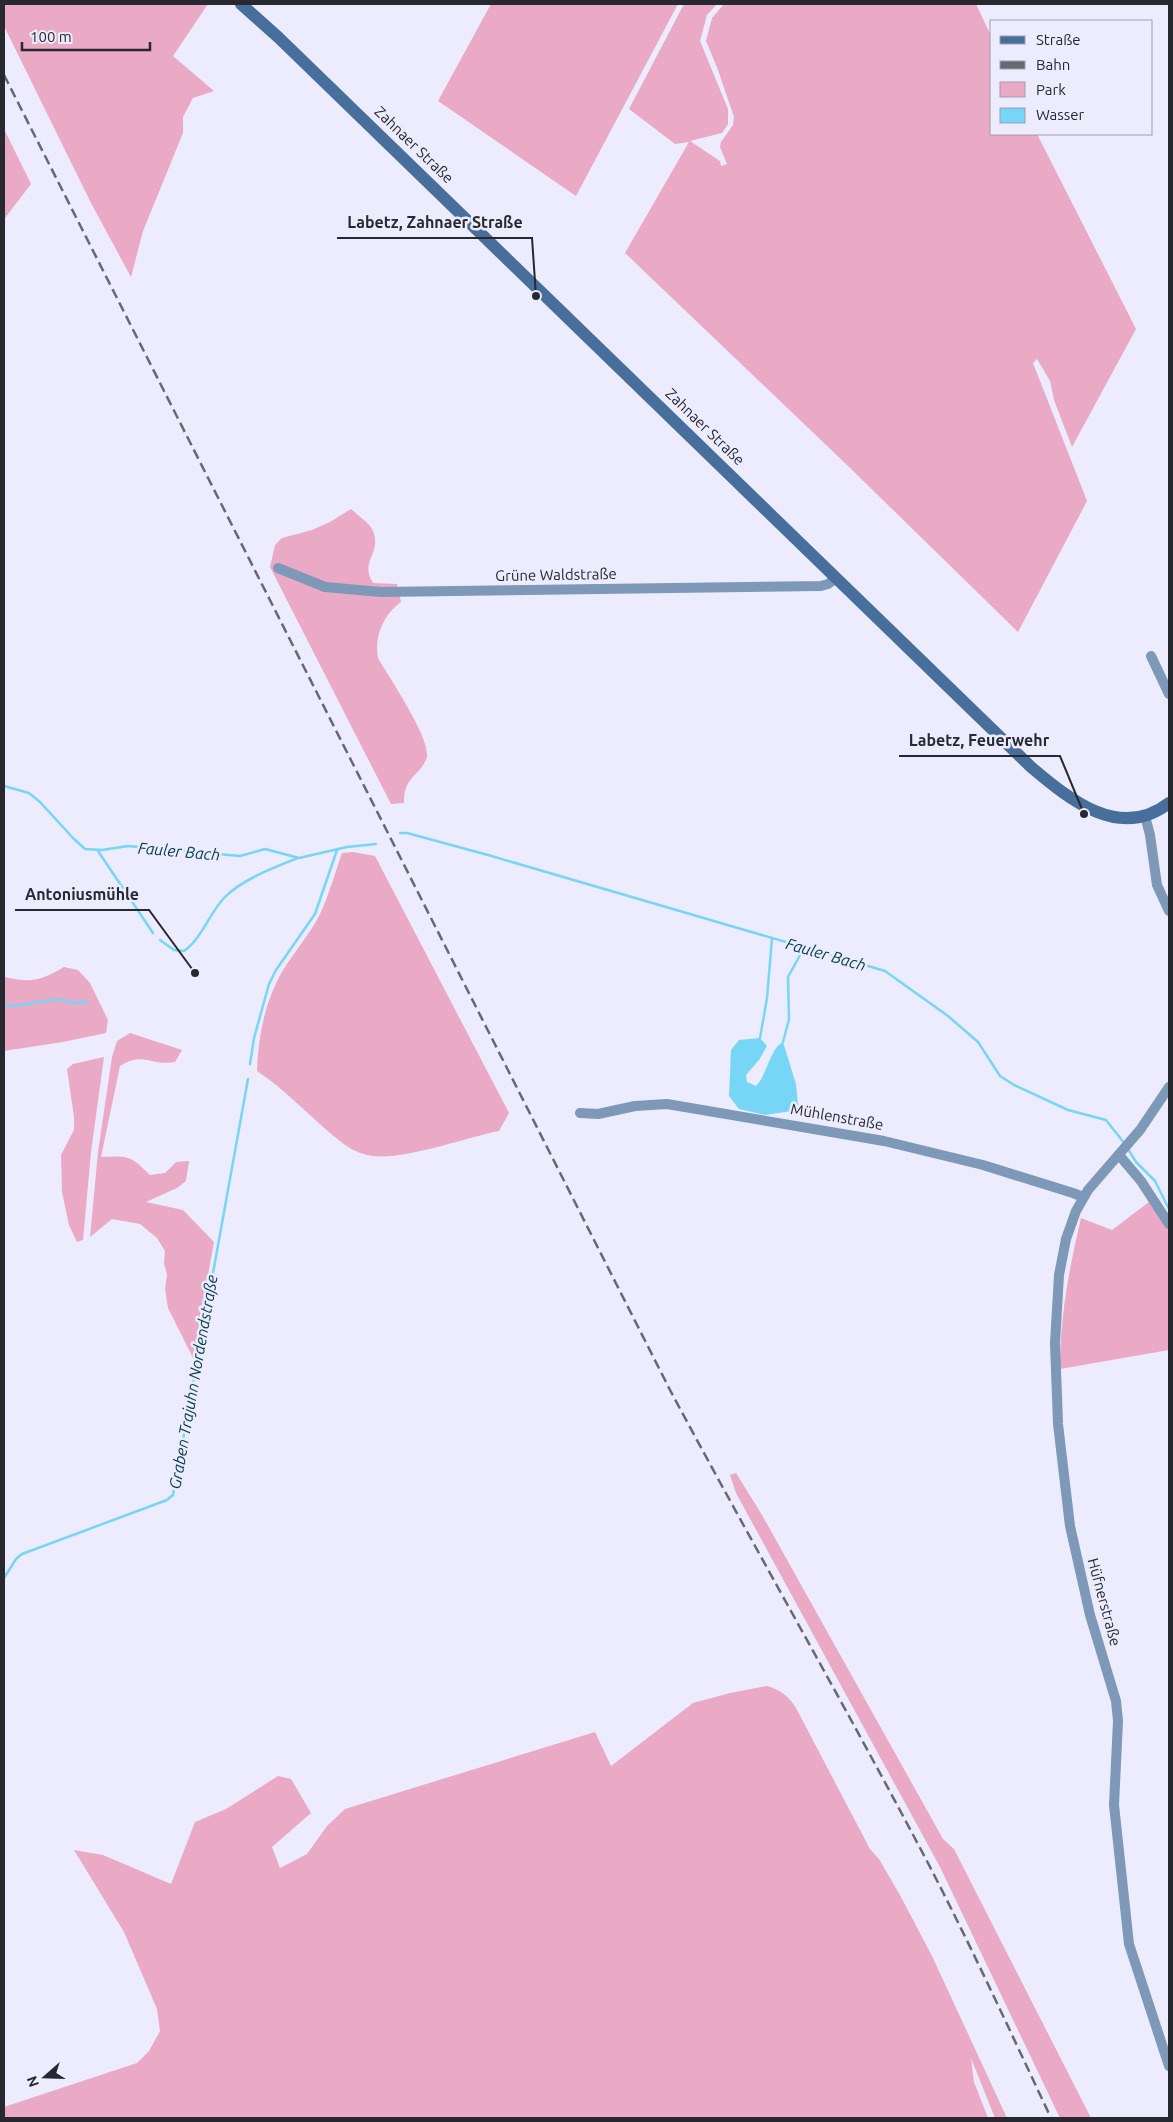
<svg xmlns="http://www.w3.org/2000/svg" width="1173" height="2122" viewBox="0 0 1173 2122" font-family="Ubuntu,sans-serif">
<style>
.green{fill:#eaa9c5}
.water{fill:#77d6f6}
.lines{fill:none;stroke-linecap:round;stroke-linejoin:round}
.stream{stroke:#77d6f6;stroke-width:2.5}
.street{stroke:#7e98b8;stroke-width:10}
.secondary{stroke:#486e9c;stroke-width:12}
.rail{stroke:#686873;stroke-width:2.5;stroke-dasharray:10 5;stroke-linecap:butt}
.labels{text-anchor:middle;stroke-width:5;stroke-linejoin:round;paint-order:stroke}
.street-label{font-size:15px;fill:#282830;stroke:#ececfe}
.water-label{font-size:16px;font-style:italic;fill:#003c4c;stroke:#ececfe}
.leader{fill:none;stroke:#282830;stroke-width:2}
.callout-dot{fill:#282830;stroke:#ececfe;stroke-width:2}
.callout-label{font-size:16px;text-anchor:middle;font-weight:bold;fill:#282830;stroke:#ececfe;stroke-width:5;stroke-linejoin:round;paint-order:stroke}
</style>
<rect width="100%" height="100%" fill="#ececfe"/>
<g class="green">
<path d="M4,4H208L173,56L214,91L193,98L183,117V133L143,231L131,277L91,203L4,26Z"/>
<path d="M491,4H678L576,196L438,101Z"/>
<path d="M684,4H717L707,15L700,41L728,109V124L722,133L690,141L720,161L721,166L727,164L720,147L721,142L733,125L734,117L718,70L706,41L712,18L724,4H976L992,38V134H1037L1136,329L1072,447L1054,400L1050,381L1037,359L1033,363L1087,501L1018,632L847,465L625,253L689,142L675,144L629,109Z"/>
<path d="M4,129L31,184L5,218L4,216Z"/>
<path d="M351,509C357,515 370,523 373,531C382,554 359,561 373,583L397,584L401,602C384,614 374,636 378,658C388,676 435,744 426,760C416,779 404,777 404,803L391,804L270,567L275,545L282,538L312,530L330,522Z"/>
<path d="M353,852L375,856L509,1113L499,1131C464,1138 405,1160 372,1156C358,1154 345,1146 335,1137C308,1115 286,1090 257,1071C258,1037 265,1001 282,972C294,952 310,934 320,914C329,895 335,873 342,853Z"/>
<path d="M64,967L78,970L90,983L108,1020L106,1033L63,1042L4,1051V977C31,983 40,981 64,967Z"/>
<path d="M130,1033L182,1050L175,1062C150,1066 143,1051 120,1066L101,1157C128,1156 130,1155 150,1175L165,1173L176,1162L189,1161L186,1181L177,1188L146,1202L183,1210L214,1242L193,1358L168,1308L165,1289L167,1275L164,1263L165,1251L157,1238L140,1224L112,1219L90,1237L98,1152L112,1057L117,1041Z"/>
<path d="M104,1057L91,1152L83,1240L77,1242L69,1225L62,1192L61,1155L74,1130V1117L67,1069L73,1064Z"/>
<path d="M1149,1202L1169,1228V1350L1060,1369C1060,1316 1069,1269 1081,1218L1112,1230Z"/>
<path d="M736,1473L762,1515L943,1839L954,1849L1091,2118H1060L940,1867L736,1493L730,1475Z"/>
<path d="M767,1686C781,1690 788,1696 796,1708L870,1849L879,1859L901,1897L932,1956L1007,2118H995L971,2058L974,2082L988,2118H4V2107L137,2063L149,2051L160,2031L157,2009L124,1932L74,1850L103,1855L171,1884L195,1822L226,1809L278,1776L291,1779L311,1813L272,1847L280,1868L307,1854L327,1826L345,1809L595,1732L611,1766L693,1703L730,1693Z"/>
</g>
<path class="water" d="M760,1038L767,1046L759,1060L746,1075L747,1082L756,1086C768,1074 769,1050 783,1042L796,1084L798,1105L792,1111L765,1115L739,1109L729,1096L731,1050L739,1040Z"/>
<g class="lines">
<g class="stream">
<path d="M4,786L29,793L40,802L73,838L85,849L102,850L128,846L240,856L265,849L299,858L347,847L376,844"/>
<path d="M400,833H407L488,855L885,971L948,1016L978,1042L1000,1076L1014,1085L1068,1110L1106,1120L1125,1144"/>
<path d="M98,851L153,933"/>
<path d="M160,940L174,950L184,951C202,938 209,914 224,898C241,880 275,867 298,858"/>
<path d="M4,1004L13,1006L59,999L74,1003L88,1002"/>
<path d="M760,1038L767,998L772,938"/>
<path d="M783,1042L789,1019L788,977L804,948"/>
<path d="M250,1064L254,1038L269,984L276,970L315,914L337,850"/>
<path d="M1128,1149L1136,1162L1155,1181L1169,1209"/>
<path d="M4,1578L16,1559L22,1554L167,1500L173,1495L248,1079"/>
</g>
<g class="street">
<path d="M278,568L325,587L381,592L821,586L828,584L836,578"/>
<path d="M1151,656L1169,694"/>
<path d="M1145,816L1150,835L1157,885L1169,911"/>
<path d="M1169,1087L1140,1130L1088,1190L1076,1211L1066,1239L1059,1275L1055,1343L1058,1424L1070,1526L1090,1615L1116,1701L1118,1721L1114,1805L1129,1944L1169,2066"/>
<path d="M580,1113L598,1114L635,1106L667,1104L884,1141L983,1165L1073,1193L1083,1197"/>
<path d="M1119,1155L1141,1181L1169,1224"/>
</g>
<path class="secondary" d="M241,4L278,37L1031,767C1070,800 1120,841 1169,803"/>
<path class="rail" d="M4,75L670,1390C755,1549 845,1705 929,1865C972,1948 1011,2033 1051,2118"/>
</g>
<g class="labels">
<g class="street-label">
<text transform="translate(414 145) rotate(44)" y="5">Zahnaer Straße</text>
<text transform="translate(705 427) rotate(44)" y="5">Zahnaer Straße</text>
<text transform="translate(556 575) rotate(-1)" y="5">Grüne Waldstraße</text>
<text transform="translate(837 1117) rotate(10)" y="5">Mühlenstraße</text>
<text transform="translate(1104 1602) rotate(75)" y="5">Hüfnerstraße</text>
</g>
<g class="water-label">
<text transform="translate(179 851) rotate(5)" y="6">Fauler Bach</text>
<text transform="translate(826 954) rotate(16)" y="6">Fauler Bach</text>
<text transform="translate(193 1382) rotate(-80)" y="6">Graben Trajuhn Nordendstraße</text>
</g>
</g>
<path class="leader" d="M536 296L532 238H337M1084 814L1060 756H899M195 973L149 910H15"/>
<g class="callout-dot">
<circle cx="536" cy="296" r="5"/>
<circle cx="1084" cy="814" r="5"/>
<circle cx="195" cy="973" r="5"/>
</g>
<g class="callout-label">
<text x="435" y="228">Labetz, Zahnaer Straße</text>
<text x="979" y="746">Labetz, Feuerwehr</text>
<text x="82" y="900">Antoniusmühle</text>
</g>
<rect width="1173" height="2122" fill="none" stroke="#282830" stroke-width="10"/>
<rect x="990" y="20" width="162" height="115" fill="#ececfe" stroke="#9e9eac"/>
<rect x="1000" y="36" width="25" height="8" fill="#486e9c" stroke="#9e9eac"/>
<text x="1036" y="45" font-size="15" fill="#282830">Straße</text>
<rect x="1000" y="61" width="25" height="8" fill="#686873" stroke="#9e9eac"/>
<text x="1036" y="70" font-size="15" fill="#282830">Bahn</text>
<rect x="1000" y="82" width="25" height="15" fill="#eaa9c5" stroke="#9e9eac"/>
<text x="1036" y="95" font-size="15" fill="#282830">Park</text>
<rect x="1000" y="108" width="25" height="15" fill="#77d6f6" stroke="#9e9eac"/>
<text x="1036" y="120" font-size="15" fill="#282830">Wasser</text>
<g transform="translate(45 2077) rotate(250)" stroke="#ececfe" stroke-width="4" paint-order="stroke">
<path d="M0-4L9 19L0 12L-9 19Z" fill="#282830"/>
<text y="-8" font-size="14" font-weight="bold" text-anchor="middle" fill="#282830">N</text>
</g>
<path d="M22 42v8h128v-8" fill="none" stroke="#282830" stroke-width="2.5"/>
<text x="30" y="42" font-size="15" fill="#282830" stroke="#ececfe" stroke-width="4" paint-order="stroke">100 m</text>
</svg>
